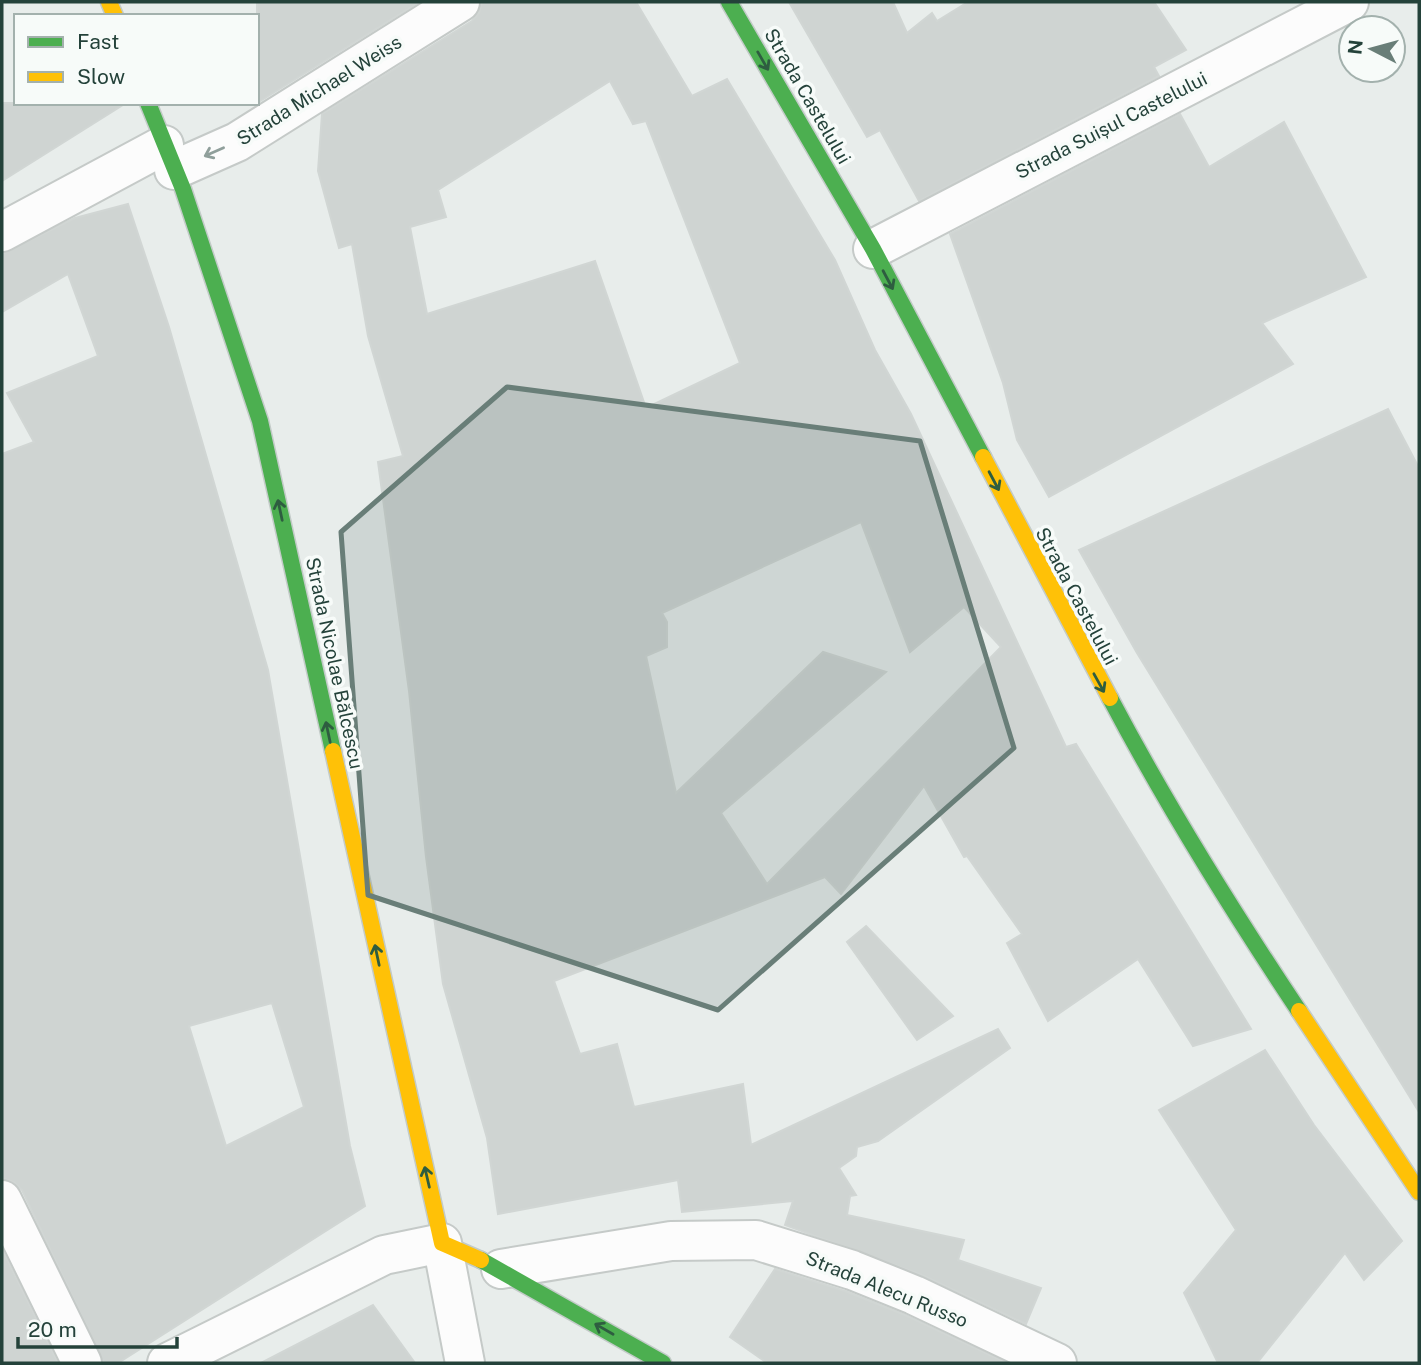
<svg xmlns="http://www.w3.org/2000/svg" width="1421" height="1365" viewBox="0 0 1421 1365" font-family="'Public Sans',sans-serif">
<style>
.building{fill:#cfd4d2;stroke:#d1d6d4;stroke-width:2;fill-rule:evenodd}
.lines{fill:none;stroke-linecap:round;stroke-linejoin:round}
.street-casing{stroke:#c5cac8;stroke-width:42}
.fast-casing{stroke:#c3cbc8;stroke-width:19}
.slow-casing{stroke:#c3cbc8;stroke-width:19}
.street{stroke:#fcfcfc;stroke-width:38}
.fast{stroke:#4caf50;stroke-width:16}
.slow{stroke:#ffc107;stroke-width:16}
.oneway{stroke:#2e5d40}
.oneway2{stroke:#909f9b}
.marked{fill:#697e78;fill-opacity:0.2;stroke:#697e78;stroke-width:5;stroke-linejoin:round}
.labels{text-anchor:middle;stroke-width:7;stroke-linejoin:round;paint-order:stroke}
.street-label{font-size:19px;fill:#24423a;stroke:#f7fbf9}
</style>
<rect width="100%" height="100%" fill="#e8edeb"/>
<g class="building">
<path d="M257,2H419L257,103Z"/>
<path d="M482,2H636L692,96L727,79L835,260L875,350L911,414L1066,747L1076,744L1251,1029L1193,1046L1138,959L1048,1021L1007,943L1022,934L967,856L964,857L924,786L841,894L825,877L554,981L580,1054L617,1044L634,1107L743,1084L751,1145L998,1029L1010,1048L878,1141L857,1147L856,1156L839,1168L856,1195L850,1196L847,1215L964,1240L958,1260L1041,1288L1026,1324L922,1275L785,1225L793,1201L682,1212L678,1180L498,1214L487,1138L443,984L426,857L409,691L378,462L403,456L368,336L352,244L339,248L318,171L322,114L472,21L479,13ZM610,81L633,124L646,121L740,363L646,408L595,261L427,314L410,227L446,217L438,190ZM861,522L910,652L964,607L1001,647L767,884L721,813L886,672L823,652L676,793L646,656L667,647V622L662,613Z"/>
<path d="M789,2H893L907,33L932,13L937,21L968,2H1154L1186,50L1154,67L1159,76L919,201L880,130L867,137Z"/>
<path d="M2,103H126L2,181Z"/>
<path d="M1180,114L1209,167L1284,122L1366,277L1262,323L1293,364L1049,497L1017,440L1003,383L950,234Z"/>
<path d="M128,204L169,327L268,670L350,1146L365,1206L118,1363H104L22,1190L14,1182L2,1178V454L34,442L7,393L98,356L68,274L2,312V254L75,218ZM272,1003L304,1107L226,1146L189,1026Z"/>
<path d="M1388,409L1419,468V1112L1137,653L1079,550Z"/>
<path d="M866,926L953,1016L917,1040L847,942Z"/>
<path d="M1265,1050L1314,1125L1402,1241L1364,1280L1345,1253L1257,1363H1218L1184,1293L1236,1230L1159,1110Z"/>
<path d="M2,1249L58,1363H2Z"/>
<path d="M775,1269L845,1291L905,1315L1007,1363H767L730,1337Z"/>
<path d="M373,1305L415,1363H261Z"/>
</g>
<g class="lines">
<defs>
<g id="street">
<path d="M174,170L237,142L460,2"/>
<path d="M2,232L164,145"/>
<path d="M873,249L1349,2"/>
<path d="M2,1200L82,1363"/>
<path d="M501,1269L671,1241L756,1240L852,1270L914,1295L1057,1363"/>
<path d="M167,1363L384,1255L442,1243L465,1363"/>
</g>
<g id="fast">
<path d="M729,2L873,249L983,457"/>
<path d="M148,103L183,189L260,421L333,751"/>
<path d="M1110,698C1167,806 1231,909 1299,1011"/>
<path d="M481,1260L663,1363"/>
</g>
<g id="slow">
<path d="M109,2L115,16"/>
<path d="M983,457L1110,698"/>
<path d="M333,751L442,1243L481,1260"/>
<path d="M1299,1011L1419,1192"/>
</g>
</defs>
<use href="#street" class="street-casing"/>
<use href="#fast" class="fast-casing"/>
<use href="#slow" class="slow-casing"/>
<use href="#street" class="street"/>
<use href="#fast" class="fast"/>
<use href="#slow" class="slow"/>
</g>
<defs><path id="oneway-shaft" d="M-6 0H5M1.5-3L5.5 0L1.5 3" fill="none" stroke-width="1.6" stroke-linecap="round" stroke-linejoin="round" transform="scale(1.75)"/></defs>
<g class="oneway">
<use href="#oneway-shaft" transform="translate(763 61) rotate(60)"/>
<use href="#oneway-shaft" transform="translate(888 280) rotate(62)"/>
<use href="#oneway-shaft" transform="translate(994 481) rotate(62)"/>
<use href="#oneway-shaft" transform="translate(280 510) rotate(-102)"/>
<use href="#oneway-shaft" transform="translate(1099 683) rotate(61)"/>
<use href="#oneway-shaft" transform="translate(328 732) rotate(-102)"/>
<use href="#oneway-shaft" transform="translate(377 955) rotate(-102)"/>
<use href="#oneway-shaft" transform="translate(427 1177) rotate(-103)"/>
<use href="#oneway-shaft" transform="translate(604 1329) rotate(-150)"/>
</g>
<use class="oneway2" href="#oneway-shaft" transform="translate(214 152) rotate(156)"/>
<path class="marked" d="M507,387L920,441L1014,748L718,1010L368,895L341,532Z"/>
<g class="labels">
<g class="street-label">
<text transform="translate(319 90) rotate(-32)" y="7">Strada Michael Weiss</text>
<text transform="translate(808 96) rotate(60)" y="7">Strada Castelului</text>
<text transform="translate(1111 125) rotate(-27)" y="7">Strada Suișul Castelului</text>
<text transform="translate(1077 596) rotate(62)" y="7">Strada Castelului</text>
<text transform="translate(335 663) rotate(78)" y="7">Strada Nicolae Bălcescu</text>
<text transform="translate(887 1289) rotate(22)" y="7">Strada Alecu Russo</text>
</g>
</g>
<rect width="1421" height="1365" fill="none" stroke="#24423a" stroke-width="7"/>
<rect x="14" y="14" width="245" height="91" fill="#f7fbf9" stroke="#a3b1ad" stroke-width="2"/>
<rect x="28" y="37" width="35" height="10" fill="#4caf50" stroke="#a3b1ad" stroke-width="2"/>
<text x="77" y="49" font-size="21" fill="#24423a">Fast</text>
<rect x="28" y="72" width="35" height="10" fill="#ffc107" stroke="#a3b1ad" stroke-width="2"/>
<text x="77" y="84" font-size="21" fill="#24423a">Slow</text>
<g transform="translate(1372 49) rotate(276)"><circle r="33" fill="#f7fbf9" stroke="#a3b1ad" stroke-width="2"/>
<path d="M0-5L12 26L0 18L-12 26Z" fill="#697e78"/>
<text y="-10" font-size="19" font-weight="bold" text-anchor="middle" fill="#24423a">N</text>
</g>
<path d="M18 1337v10h159v-10" fill="none" stroke="#24423a" stroke-width="3.5"/>
<text x="28" y="1337" font-size="21" fill="#24423a" stroke="#f7fbf9" stroke-width="5" paint-order="stroke">20 m</text>
</svg>
